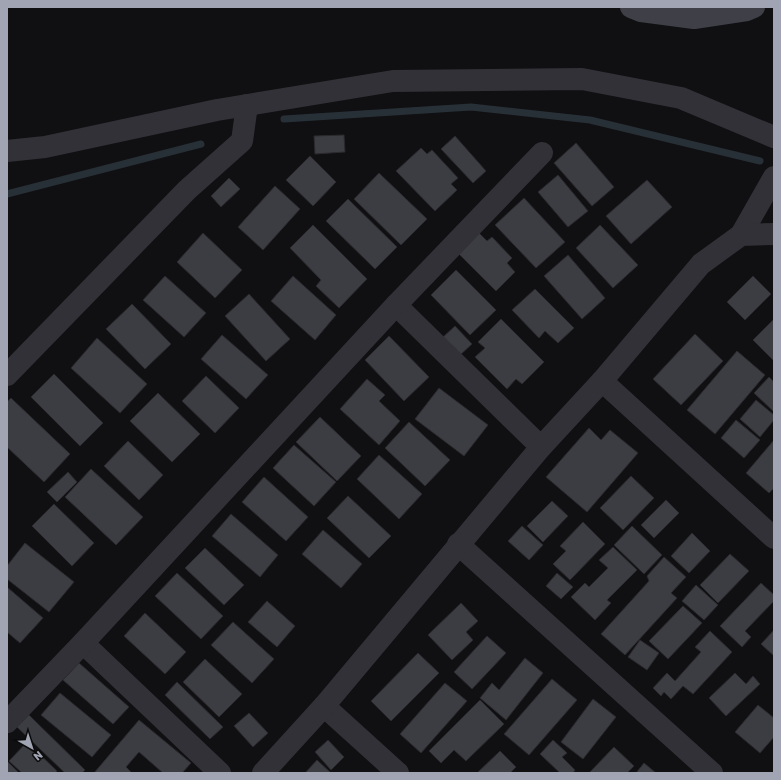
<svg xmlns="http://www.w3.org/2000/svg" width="781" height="780" viewBox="0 0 781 780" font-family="Rubik,sans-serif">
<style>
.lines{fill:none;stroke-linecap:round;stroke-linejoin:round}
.stream{stroke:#283037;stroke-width:7}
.building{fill:#3c3d42;stroke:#2a2a2e}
.minor{stroke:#313137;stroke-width:22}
.secondary{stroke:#3f4047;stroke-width:22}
</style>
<rect width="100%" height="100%" fill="#101012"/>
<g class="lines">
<g class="stream">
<path d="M284,119L471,107L590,120L760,161"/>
<path d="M7,194L201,144"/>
</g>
</g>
<g class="building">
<path d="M344,135L345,152L315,154L314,136Z"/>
<path d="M455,136L486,171L473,183L441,149Z"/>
<path d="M576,143L614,187L592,206L554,163Z"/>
<path d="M421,148L427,154L432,150L458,178L451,184L457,190L435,211L396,171Z"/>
<path d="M310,156L336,182L313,206L286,180Z"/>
<path d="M379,173L427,219L401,245L354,199Z"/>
<path d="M558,175L588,211L568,227L538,192Z"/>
<path d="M229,178L240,189L221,207L211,196Z"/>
<path d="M647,180L672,207L631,244L606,216Z"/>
<path d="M275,186L300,209L263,250L238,227Z"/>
<path d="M524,198L565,242L536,268L495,225Z"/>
<path d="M348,199L397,247L375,269L326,221Z"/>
<path d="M313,225L367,279L339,308L316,286L321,280L290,248Z"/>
<path d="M600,225L638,265L613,288L576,248Z"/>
<path d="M203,233L242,270L215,298L177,262Z"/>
<path d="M479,233L487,241L492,237L512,258L507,263L515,272L496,291L458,253Z"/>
<path d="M568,255L605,298L582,319L544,276Z"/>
<path d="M456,270L496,310L470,335L431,295Z"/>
<path d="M165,276L206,313L184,337L143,300Z"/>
<path d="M293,276L336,315L315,340L271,301Z"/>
<path d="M753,276L771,294L745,320L727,302Z"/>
<path d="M535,289L574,328L558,343L545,331L539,338L512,310Z"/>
<path d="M249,294L290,339L266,361L225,316Z"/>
<path d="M132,304L171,344L145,369L106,329Z"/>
<path d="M501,319L544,362L522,384L516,379L507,389L475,357L485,348L478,342Z"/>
<path d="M774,319V361L753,340Z"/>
<path d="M455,326L472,344L459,356L442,338Z"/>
<path d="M695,334L723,361L681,405L653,379Z"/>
<path d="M222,335L268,375L246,399L201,359Z"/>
<path d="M389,336L429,377L404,401L365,360Z"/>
<path d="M97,338L147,384L120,413L71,368Z"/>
<path d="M737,351L765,375L715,434L687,410Z"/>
<path d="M54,374L103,423L80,446L31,397Z"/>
<path d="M206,376L239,408L215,433L182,401Z"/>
<path d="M769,377L774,382V412L754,393Z"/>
<path d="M367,379L385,395L379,401L400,421L379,445L340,409Z"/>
<path d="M439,388L488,425L464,456L415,419Z"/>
<path d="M158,393L200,434L172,462L130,421Z"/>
<path d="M11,398L70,454L44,482L7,447V402Z"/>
<path d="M756,400L774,415V420L760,437L740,419Z"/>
<path d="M320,417L361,456L337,481L296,442Z"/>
<path d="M736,420L760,440L744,458L721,438Z"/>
<path d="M409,422L450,460L425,486L385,448Z"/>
<path d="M589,428L601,440L610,430L638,453L587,512L546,477Z"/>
<path d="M774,440V488L769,493L746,473Z"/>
<path d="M128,441L163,475L139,500L104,466Z"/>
<path d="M294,445L336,482L314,506L273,468Z"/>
<path d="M379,455L422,494L399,519L357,479Z"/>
<path d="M91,469L143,517L116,545L65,497Z"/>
<path d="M68,472L77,482L57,502L47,492Z"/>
<path d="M631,476L654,498L623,530L600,508Z"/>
<path d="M264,477L308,517L286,541L242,502Z"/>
<path d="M348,496L391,536L369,558L327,518Z"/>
<path d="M666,500L679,513L654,538L641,525Z"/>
<path d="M552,501L568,516L543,542L527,526Z"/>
<path d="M54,504L94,543L72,566L32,526Z"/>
<path d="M231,514L278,555L260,577L212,536Z"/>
<path d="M583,522L605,544L570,580L553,564L566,551L560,546Z"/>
<path d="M522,526L543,545L529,560L508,541Z"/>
<path d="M632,526L662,555L644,574L614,545Z"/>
<path d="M323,530L362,564L341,588L302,554Z"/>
<path d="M692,533L710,551L689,573L671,556Z"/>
<path d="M25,543L74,582L49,612L7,579V566Z"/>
<path d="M613,547L637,570L607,600L611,603L595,620L571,597L585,583L589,587L608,568L599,560Z"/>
<path d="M205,548L244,585L224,605L185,568Z"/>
<path d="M730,554L749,571L718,603L700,585Z"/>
<path d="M664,557L686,577L671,593L677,598L625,655L601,634L649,581L647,576Z"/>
<path d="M177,573L223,616L201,639L155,596Z"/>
<path d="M557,573L573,587L561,599L546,586Z"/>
<path d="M761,583L774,595V601L745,631L751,637L742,647L720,626Z"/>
<path d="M696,585L718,605L704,620L682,601Z"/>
<path d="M7,587L43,618L20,643L7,632Z"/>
<path d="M267,601L295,626L277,647L248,622Z"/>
<path d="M461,603L478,621L466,632L473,640L452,660L428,635Z"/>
<path d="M683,606L702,623L668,659L649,641Z"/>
<path d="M145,613L186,652L165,674L124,636Z"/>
<path d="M233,622L274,659L252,683L211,645Z"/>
<path d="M774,630V656L761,644Z"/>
<path d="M710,631L732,652L693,694L683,686L671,699L664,692L661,696L653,688L667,673L675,681L701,652L695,647Z"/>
<path d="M487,636L506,653L472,689L454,672Z"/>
<path d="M640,640L659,653L647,670L628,657Z"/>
<path d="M418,653L439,673L391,721L371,701Z"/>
<path d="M525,658L543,673L506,720L480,698L492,683L499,690Z"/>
<path d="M205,659L242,694L219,717L183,682Z"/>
<path d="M79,663L129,707L113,724L63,680Z"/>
<path d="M735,673L746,684L753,676L760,684L726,716L709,698Z"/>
<path d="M552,679L577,700L529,755L504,734Z"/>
<path d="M177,682L223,727L210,739L165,695Z"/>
<path d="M445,683L467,701L421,753L400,734Z"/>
<path d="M60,693L111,735L92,757L41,715Z"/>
<path d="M593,699L616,717L583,759L561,742Z"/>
<path d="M480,700L504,724L466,761L454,750L441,763L429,751Z"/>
<path d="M758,705L774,718V737L760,753L735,732Z"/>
<path d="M249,713L268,733L253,747L234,726Z"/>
<path d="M29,715L85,770L82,773H65L17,727Z"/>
<path d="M139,720L191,763L182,773H163L139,752L126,767L132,773H94Z"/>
<path d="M328,740L344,757L331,770L315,752Z"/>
<path d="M553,740L567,753L562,757L575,770L573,773H560L540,754Z"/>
<path d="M27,742L57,771L55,773H22L9,761Z"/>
<path d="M614,747L634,766L627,773H589Z"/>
<path d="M500,751L516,767L510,773H477Z"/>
<path d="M317,760L331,773H305Z"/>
<path d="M7,761L19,773H7Z"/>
<path d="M644,763L656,773H636Z"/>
</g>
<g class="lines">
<g class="minor">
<path d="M7,151L45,147L217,110L393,81L582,79L681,98L774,137"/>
<path d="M741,235L774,177"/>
<path d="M396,305L541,447"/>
<path d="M7,375L187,190L242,141L247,105"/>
<path d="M602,381L774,538"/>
<path d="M458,544L712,773"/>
<path d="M83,643L220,773"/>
<path d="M324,706L398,773"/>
<path d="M7,722L83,643L396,305L542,153"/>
<path d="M263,773L324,706L541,447L602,381L701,264L741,235L774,234"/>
</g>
<path class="secondary" d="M631,7L641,11L694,18L747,10L754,7"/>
</g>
<rect width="781" height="780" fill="none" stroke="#a1a5b3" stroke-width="16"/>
<g transform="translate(32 748) rotate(141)" stroke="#0b0b0c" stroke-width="3" paint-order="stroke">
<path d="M0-3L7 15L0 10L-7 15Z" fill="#a1a5b3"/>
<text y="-6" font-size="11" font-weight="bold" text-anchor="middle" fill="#a1a5b3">N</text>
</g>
</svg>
